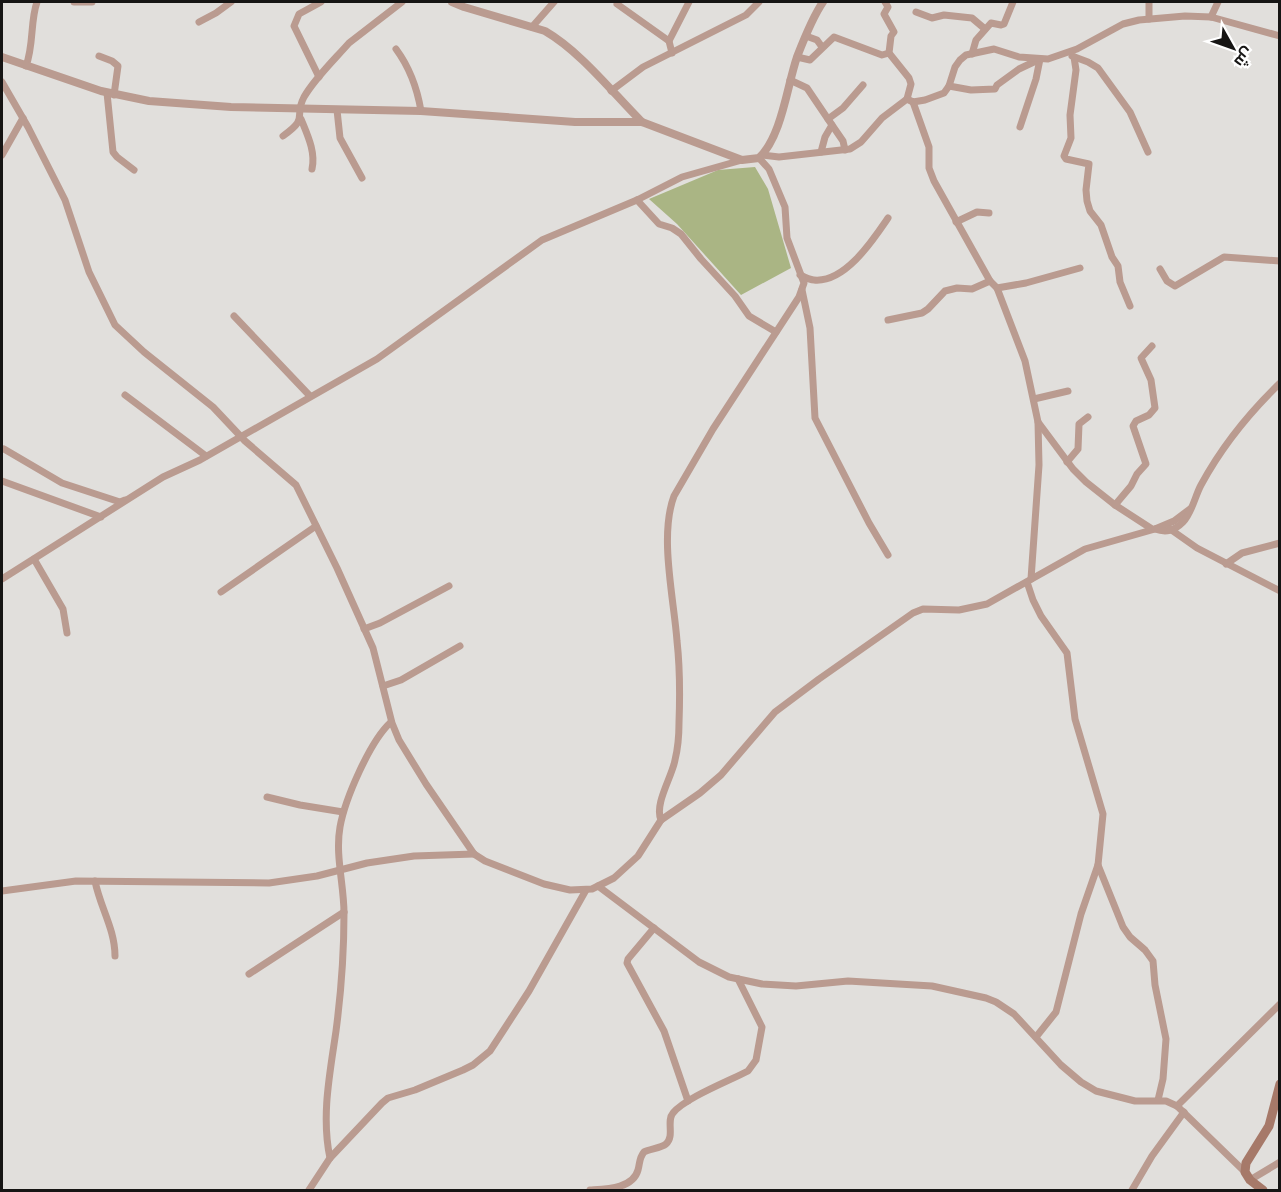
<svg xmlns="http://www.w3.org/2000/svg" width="1281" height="1192" viewBox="0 0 1281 1192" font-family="'PT Sans',Cairo,sans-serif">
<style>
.green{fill:#aab584}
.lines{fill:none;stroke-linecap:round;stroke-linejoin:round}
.minor{stroke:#ba9b90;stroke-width:7}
.tertiary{stroke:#ba9b90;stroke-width:8}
.secondary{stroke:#a67969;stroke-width:9}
</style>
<rect width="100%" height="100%" fill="#e1dfdc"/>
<path class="green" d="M755,167L768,189L791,268L741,295L677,224L649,199L718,170Z"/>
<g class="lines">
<g class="minor">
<path d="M74,2H92"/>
<path d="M885,2L888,7L884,14L894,32L891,36L889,53L909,78L911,84L907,99"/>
<path d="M1149,2V19"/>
<path d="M617,4L669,41L672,53"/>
<path d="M916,12L932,18L944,15L972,18L985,29"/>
<path d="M1211,17L1218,2"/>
<path d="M199,22L216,13L231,2"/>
<path d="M532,27L554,2"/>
<path d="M806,36L817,40L822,47"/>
<path d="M669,41L689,2"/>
<path d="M396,49C410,68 417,87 421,111"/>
<path d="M972,54L976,40L991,23L1001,25L1004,24L1013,2"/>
<path d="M99,56L112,61L118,66L114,95"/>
<path d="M1072,56L1088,62L1098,68L1130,112L1148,152"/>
<path d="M797,57L810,60L834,37L882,55L889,53"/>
<path d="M1074,57L1076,70L1070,115L1071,138L1064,156L1066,159L1089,164L1086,190L1087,201L1090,211L1101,225L1112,257L1118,266L1120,282L1130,306"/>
<path d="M26,66C34,45 30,22 37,2"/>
<path d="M319,77L294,26L299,14L321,2"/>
<path d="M790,80L807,88L832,125L825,137L821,152"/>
<path d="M2,82L28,127L65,200L89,272L115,325L144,352L213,407L245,441L296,485L337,568L373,648L392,723L399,740L426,784L474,854L485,861L544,884L570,890L592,889L614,878L638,856L661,820L700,793L721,775L775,712L819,679L913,613L923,609L959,610L987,604L1085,549L1155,529L1174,521L1190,509"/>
<path d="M949,86L971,90L995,89L997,85L1019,69L1038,60"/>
<path d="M611,91L643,67L746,15L759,2"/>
<path d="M107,93L113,152L117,157L134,170"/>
<path d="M913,102L929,147V168L934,181L990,281L997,288L1025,361L1038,422L1073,469L1086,482L1115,505L1152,529"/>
<path d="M337,110L340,138L362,178"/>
<path d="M301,119C307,134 316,152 312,169"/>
<path d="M828,119L843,108L863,85"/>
<path d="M832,125L843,141L845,150"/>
<path d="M1020,127L1036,79L1040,59"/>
<path d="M283,136C310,117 293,118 304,97C315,78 334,60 349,43L402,2"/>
<path d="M2,155L23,118"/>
<path d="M762,155L779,157L850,149L861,142L882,118L907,99L913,102L925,100L944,93L949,86L955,67L960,60L966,55L994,49L1019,57L1048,59L1077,49L1123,24L1139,20L1185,16L1211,17L1280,36"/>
<path d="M637,200L659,224L672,228L681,234L701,259L735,296L749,316L776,332"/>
<path d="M956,222L977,212L989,213"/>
<path d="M1160,269L1167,281L1175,286L1224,257L1280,261"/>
<path d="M800,275C804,277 810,280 814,280C845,283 873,240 888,218"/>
<path d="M997,288L1026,283L1080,268"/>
<path d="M802,290L810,328L815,418L869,523L888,555"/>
<path d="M234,316L310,396"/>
<path d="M888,320L922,313L928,309L945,291L957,288L972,289L990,281"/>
<path d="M125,395L206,456"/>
<path d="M1034,399L1068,391"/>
<path d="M4,449L62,483L120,502L125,500"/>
<path d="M1067,462L1078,449L1079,424L1088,417"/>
<path d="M2,481L101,517"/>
<path d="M1115,505L1131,486L1137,474L1146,464L1133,426L1136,421L1149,415L1155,408L1151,380L1141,358L1152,346"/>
<path d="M1155,529C1166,533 1174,531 1183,522C1192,513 1195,496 1201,485C1222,446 1248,414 1280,383"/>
<path d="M1170,529L1197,548L1280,591"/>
<path d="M34,559L63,609L67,633"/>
<path d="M1226,564L1242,553L1280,543"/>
<path d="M2,579L163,477L200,460L377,359L542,240L637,200L682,177L742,160"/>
<path d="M1031,579L1039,465L1038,422"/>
<path d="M1027,582L1033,600L1041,616L1067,653L1075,719L1103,814L1098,865L1081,914L1056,1012L1036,1037"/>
<path d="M221,592L316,526"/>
<path d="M364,629L380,623L449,586"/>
<path d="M383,686L401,680L460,646"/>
<path d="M267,797L300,805L343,812"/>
<path d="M661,820C654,804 672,777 675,760C678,748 679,735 679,723C680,696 680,668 677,641C674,599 659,536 674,496L713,429L799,297L804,283L787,238L785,207L769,169L759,158"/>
<path d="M1098,865L1123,927L1130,937L1145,950L1153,961L1155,985L1166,1039L1163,1079L1158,1100"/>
<path d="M95,881C100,907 115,929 115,956"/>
<path d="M598,886L699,962L729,977L762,984L796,986L848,981L932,986L986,998L996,1002L1014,1014L1061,1065L1081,1082L1096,1091L1135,1101H1166L1177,1106L1245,1172"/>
<path d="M2,891L76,881L269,883L317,876L367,863L414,856L474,854"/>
<path d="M654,928L628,959L627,963L664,1031L688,1101"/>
<path d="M249,974L344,912"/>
<path d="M1177,1106L1280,1004"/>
<path d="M330,1158C321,1116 330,1073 336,1031C341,993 344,952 344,913C344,885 335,855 340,827C345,799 370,741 391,722"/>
<path d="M1250,1180L1280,1162"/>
<path d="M309,1190L330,1158L382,1103L388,1098L415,1090L463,1070L473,1065L490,1051L529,991L586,890"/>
<path d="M590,1190C605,1189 633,1189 638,1170C640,1163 639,1158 644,1152C650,1149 661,1148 666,1144C675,1136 666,1121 673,1113C685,1098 729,1081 748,1071L756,1060L762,1027L738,979"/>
<path d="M1132,1190L1152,1156L1184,1112"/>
</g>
<g class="tertiary">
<path d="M452,2L464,7L545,31C581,52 612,92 642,122"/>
<path d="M2,57L101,91L149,101L231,107L421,111L575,122H642L742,160L759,158C782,136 787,86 797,57C804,39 812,18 823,2"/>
</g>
<path class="secondary" d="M1263,1190L1250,1180L1245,1172L1246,1163L1269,1126L1280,1084"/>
</g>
<rect width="1281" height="1192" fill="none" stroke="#161514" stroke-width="6"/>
<g transform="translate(1233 48) rotate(130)" stroke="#ffffff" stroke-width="4.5" paint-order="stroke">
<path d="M0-4.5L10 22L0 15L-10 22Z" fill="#161514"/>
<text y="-9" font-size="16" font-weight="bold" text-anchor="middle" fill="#161514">ش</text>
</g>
</svg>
